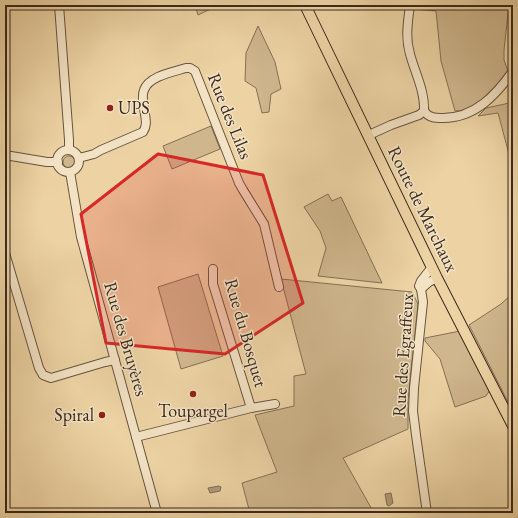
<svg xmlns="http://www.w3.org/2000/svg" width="518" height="518" viewBox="0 0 518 518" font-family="'EB Garamond',serif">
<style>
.green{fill:#cfb68d;stroke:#847056}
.water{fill:#b09a77;stroke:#816d54}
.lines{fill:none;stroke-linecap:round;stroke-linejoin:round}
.minor-casing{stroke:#675440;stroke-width:10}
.major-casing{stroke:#3a2a1f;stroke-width:12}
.minor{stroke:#f3e2c4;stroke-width:8}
.major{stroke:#edd3a4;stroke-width:10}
.marked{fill:#d62828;fill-opacity:0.2;stroke:#d62828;stroke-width:3;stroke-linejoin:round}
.poi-dot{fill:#8f2418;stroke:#f3e2c4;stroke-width:1.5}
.labels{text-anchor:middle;stroke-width:3;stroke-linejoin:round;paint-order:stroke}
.poi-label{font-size:18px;fill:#3a2a1f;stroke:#f3e2c4;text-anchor:start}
.street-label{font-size:18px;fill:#3a2a1f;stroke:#f3e2c4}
</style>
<rect width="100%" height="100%" fill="#edd3a4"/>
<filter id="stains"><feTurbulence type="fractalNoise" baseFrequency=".005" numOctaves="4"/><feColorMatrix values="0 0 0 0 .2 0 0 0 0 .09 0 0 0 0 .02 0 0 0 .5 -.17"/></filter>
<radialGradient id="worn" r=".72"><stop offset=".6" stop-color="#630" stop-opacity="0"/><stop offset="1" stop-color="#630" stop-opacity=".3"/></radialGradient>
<g class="green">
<path d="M195,5H219L198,15Z"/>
<path d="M413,5H509L504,50V60L508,71C497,86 485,101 468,109C464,110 459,111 455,111L441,61L436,11L413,9Z"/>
<path d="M258,26L275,62L281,89L271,94L269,112L262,113L256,88L245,81L246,53Z"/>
<path d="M513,101V169L498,113L478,116L486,108L505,104Z"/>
<path d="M211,126L220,149L172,169L163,146Z"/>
<circle cx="69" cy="162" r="6"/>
<path d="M328,194L332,201L341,197L382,283L318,276L326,248L320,231L304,207Z"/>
<path d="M198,274L223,356L181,369L158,287Z"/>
<path d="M281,279L412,292L418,304L408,400V429L343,458L374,513H250L242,483L277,472L255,415L294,406V376L306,374Z"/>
<path d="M513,293V412L469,325L501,304Z"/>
<path d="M460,331L490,390L486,396L455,407L440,359L425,341V338Z"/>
</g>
<g class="water">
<path d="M219,486L221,487L220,491L210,493L208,488Z"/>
<path d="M391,493L393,503L389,506L387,505L385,494Z"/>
</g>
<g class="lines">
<defs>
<g id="minor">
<path d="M59,5L69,140V150"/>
<path d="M424,111C429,118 435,118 443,118C475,118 496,95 513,71"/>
<path d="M369,135L391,125L419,115L424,111C425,91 415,73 410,54C405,37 408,22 410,5"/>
<circle cx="68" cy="161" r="11"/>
<path d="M5,155L47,162H58"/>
<path d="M79,158L94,154L101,150L143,132C147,126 146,121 145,114C144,107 141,97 144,90C149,76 173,72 186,68H190L195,71L239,183L243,190L264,224L279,287"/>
<path d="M70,172L81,237L157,513"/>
<path d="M5,253L39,368L43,375L51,378L105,362L115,360"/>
<path d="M421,289L429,282L437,278"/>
<path d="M251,408L275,404"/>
<path d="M136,437L251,408L213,284V269"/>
<path d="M427,513L416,435L413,411L414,388L423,302L421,289L419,286L421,281L432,267"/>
</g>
<path id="major" d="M305,5L437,278L513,426"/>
</defs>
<use href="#minor" class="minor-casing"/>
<use href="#major" class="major-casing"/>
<use href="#minor" class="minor"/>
<use href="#major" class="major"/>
</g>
<path class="marked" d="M158,154L263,175L303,303L225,354L106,343L81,214Z"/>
<g class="poi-dot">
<circle cx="110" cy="108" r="4"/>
<circle cx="193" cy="394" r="4"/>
<circle cx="102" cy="415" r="4"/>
</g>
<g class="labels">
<g class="poi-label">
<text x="118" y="114">UPS</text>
<text x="193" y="417" text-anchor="middle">Toupargel</text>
<text x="94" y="421" text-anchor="end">Spiral</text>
</g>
<g class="street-label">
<text transform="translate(230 116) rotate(68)" y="6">Rue des Lilas</text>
<text transform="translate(423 209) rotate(64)" y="6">Route de Marchaux</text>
<text transform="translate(246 333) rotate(74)" y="6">Rue du Bosquet</text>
<text transform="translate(126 339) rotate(74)" y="6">Rue des Bruyères</text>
<text transform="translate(403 355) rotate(-86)" y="6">Rue des Egraffeux</text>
</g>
</g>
<rect width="518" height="518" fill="none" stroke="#edd3a4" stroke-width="20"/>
<rect x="6" y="6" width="506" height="506" fill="none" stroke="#3a2a1f" stroke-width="2"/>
<rect x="10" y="10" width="498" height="498" fill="none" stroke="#3a2a1f"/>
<rect width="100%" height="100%" filter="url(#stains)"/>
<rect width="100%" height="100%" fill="url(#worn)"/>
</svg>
